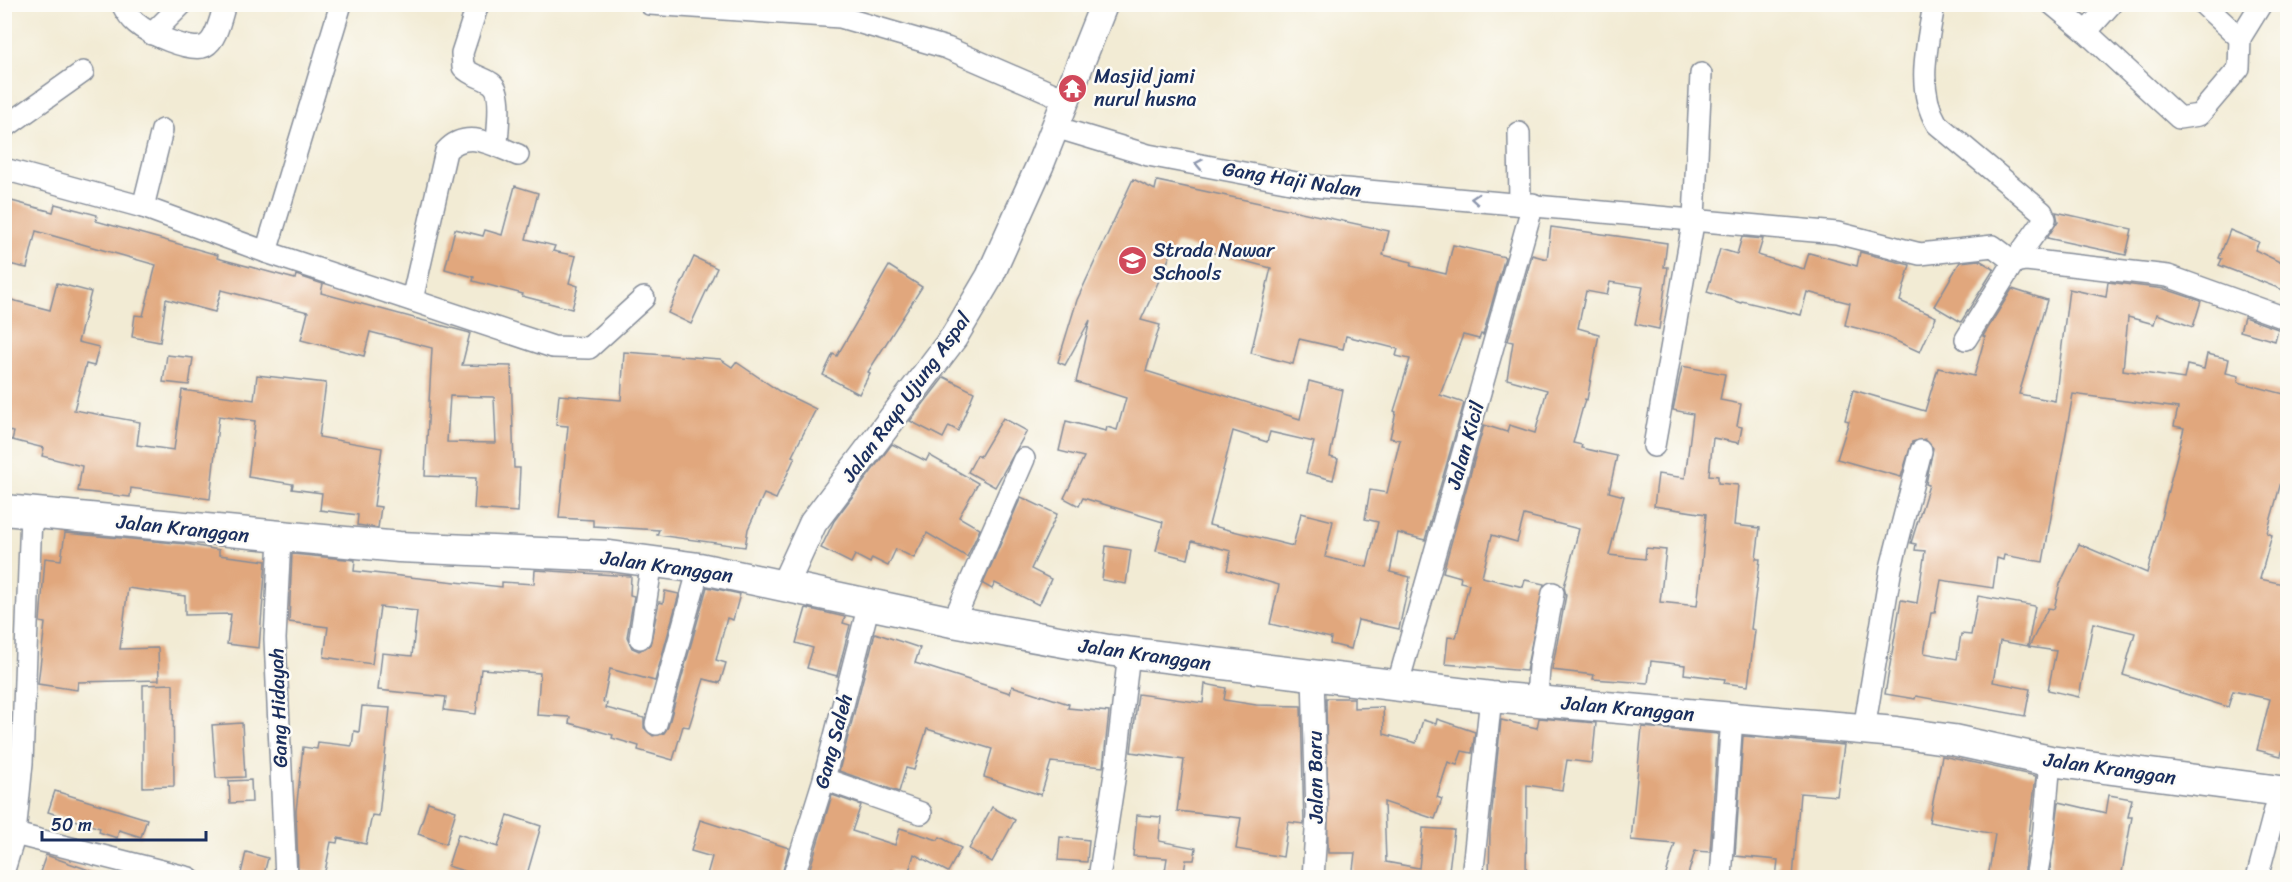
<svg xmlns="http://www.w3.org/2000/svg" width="2292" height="882" viewBox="0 0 2292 882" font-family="Sriracha,sans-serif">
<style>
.building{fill:#e1a77d;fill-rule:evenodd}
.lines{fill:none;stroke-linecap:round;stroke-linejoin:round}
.minor-casing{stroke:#868d99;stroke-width:24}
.tertiary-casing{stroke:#868d99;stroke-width:30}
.secondary-casing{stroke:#868d99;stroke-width:33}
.minor{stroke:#fff;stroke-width:21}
.tertiary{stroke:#fff;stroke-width:27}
.secondary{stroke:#fff;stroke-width:30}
.oneway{stroke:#8d97ae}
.labels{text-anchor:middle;stroke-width:5;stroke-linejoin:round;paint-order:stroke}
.poi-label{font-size:20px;fill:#1b2f5e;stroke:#fdfcf7;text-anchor:start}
.street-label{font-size:20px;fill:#1b2f5e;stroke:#fdfcf7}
</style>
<rect width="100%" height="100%" fill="#fdfcf7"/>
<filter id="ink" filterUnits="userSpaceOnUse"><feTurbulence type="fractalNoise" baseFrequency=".0167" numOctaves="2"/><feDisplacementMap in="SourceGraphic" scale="12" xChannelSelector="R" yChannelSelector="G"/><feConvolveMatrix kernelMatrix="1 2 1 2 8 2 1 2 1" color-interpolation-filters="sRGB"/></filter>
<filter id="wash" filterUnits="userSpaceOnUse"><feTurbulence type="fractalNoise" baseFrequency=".008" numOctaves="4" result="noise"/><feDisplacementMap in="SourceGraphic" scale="24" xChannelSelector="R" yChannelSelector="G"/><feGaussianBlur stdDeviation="1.35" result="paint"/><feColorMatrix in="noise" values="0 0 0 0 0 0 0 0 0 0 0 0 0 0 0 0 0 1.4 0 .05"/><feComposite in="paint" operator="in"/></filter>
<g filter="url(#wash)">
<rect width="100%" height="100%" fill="#f2ebd4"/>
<g id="blocks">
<g class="building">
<path d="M1133,179L1155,190L1157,181L1389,231L1383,255L1412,262L1411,266L1446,274L1453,245L1505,257L1483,335L1481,334L1479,339L1463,335L1440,395L1464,403L1425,540L1398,533L1390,572L1410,577L1399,629L1358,620L1351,649L1330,644L1331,638L1270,624L1279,585L1227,570L1231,551L1192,541L1188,559L1156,551L1163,522L1083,498L1079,506L1064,498L1084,457L1059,451L1066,421L1106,431L1107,427L1117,430L1126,398L1076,382L1090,320L1065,365L1058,362L1077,300ZM1176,243L1271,268L1251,353L1293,364L1299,339L1343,349L1346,336L1398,349L1396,356L1410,359L1394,411L1396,412L1390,438L1400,440L1387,493L1370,490L1365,519L1378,522L1367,567L1325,557L1333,521L1301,513L1293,546L1209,525L1233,431L1267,442L1270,432L1314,442L1306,473L1333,480L1338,459L1330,457L1343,390L1309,381L1300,419L1146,371L1160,325L1141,320Z"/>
<path d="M515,186L538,193L526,239L555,246L553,251L576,256L569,283L578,286L572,309L522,296L523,294L473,281L474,277L445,269L455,229L483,236L485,230L502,235Z"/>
<path d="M4,199L53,212L55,204L97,215L96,221L218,255L217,258L295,279L296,275L323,284L321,293L470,333L462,365L511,366L514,468H520L518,512L474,509L476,478L425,476L432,348L370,332L364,356L301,340L308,312L221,290L215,312L166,299L160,342L132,337L135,315L143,316L156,265L36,231L27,268L4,263ZM450,396L494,397L496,443L447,442Z"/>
<path d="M2056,212L2132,229L2126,255L2047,238L2058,221Z"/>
<path d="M1551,227L1667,243L1664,267H1668L1659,329L1635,324L1643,287L1610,282L1607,295L1586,291L1578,328L1599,334L1587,400L1585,399L1573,443L1582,445L1581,448L1617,456L1609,492L1624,496L1609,555L1645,559L1646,548L1666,550L1660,602L1697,606L1702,561L1706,514L1654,506L1658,474L1685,478L1693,414L1673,410L1682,366L1725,374L1720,400L1741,404L1737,426L1742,427L1739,443L1713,438L1709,475L1718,476V483L1738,485L1734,525L1760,528L1756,559H1760L1751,629L1755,630L1748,686L1724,683L1725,679L1684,674L1685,665L1651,661L1648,683L1593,679L1594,675L1552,670L1566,595L1564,587L1579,529L1524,515L1517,542L1492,535L1482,577L1523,587L1525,580L1544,584L1526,671L1445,664L1448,637L1456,638L1469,584L1460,582L1461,577L1443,572L1484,425L1507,432L1509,425L1535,433L1547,390L1507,379L1513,342L1508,341L1532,255L1547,259Z"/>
<path d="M2230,230L2259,242L2255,250L2288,266V292L2219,265L2222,259L2219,258Z"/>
<path d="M1742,237L1763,239L1758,255L1804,269L1809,253L1857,266L1860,252L1910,265L1900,301L1936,317L1920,352L1883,335L1845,325L1850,303L1807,292L1801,315L1742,301L1741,303L1707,292L1720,249L1737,254Z"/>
<path d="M694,257L717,268L691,324L668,313Z"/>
<path d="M1979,260L1994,269L1961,322L1934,306L1960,262Z"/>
<path d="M889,266L922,287L868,372L870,373L859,394L823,375L833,354L837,356Z"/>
<path d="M2108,282L2165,289L2201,301L2193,327L2157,314L2154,324L2128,317L2123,370L2184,379L2187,365L2204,369L2207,354L2229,359L2226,373L2239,376L2238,382L2288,395V457L2267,533L2272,535L2260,579L2288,585V732L2281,756L2257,750L2270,699L2233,691L2228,707L2123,675L2135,633L2093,623L2079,697L2048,690L2056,651L2029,647L2048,608L2054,609L2060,584L2079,544L2147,573L2184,428L2174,426L2178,408L2073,394L2043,562L2004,555L2003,560L1997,558L1993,588L1941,580L1935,613H1931L1924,653L1957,659L1961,634L1971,635L1978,596L2035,606L2028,646L2000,641L1993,682L2030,689L2025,716L1916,696L1915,699L1885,694L1901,600L1917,603L1925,551L1915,550L1916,544L1911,543L1929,485L1926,484L1933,448L1925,439L1912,442L1901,477L1837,459L1849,421L1845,420L1853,390L1925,411L1938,368L1974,376L1985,337L1983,336L2012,289L2047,300L2019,394L2055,401L2069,289L2106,297Z"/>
<path d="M57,283L91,292L78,342L99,347L94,366L86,364L74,410L140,422L137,445L174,450L182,390L254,400L257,375L326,383L319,437L382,448L374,506L381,507L378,528L357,525L358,515L320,510L322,493L292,489L293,484L248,477L255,421L219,416L210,499L131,488L130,497L78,491L82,466L42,456L44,448L12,440L14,432L4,430V298L50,310Z"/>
<path d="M2244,317L2278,329L2275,341L2240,331Z"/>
<path d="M624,352L720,359L732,367L736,362L779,391L816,409L792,456L795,457L776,499L764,494L748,529L745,547L657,535L659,530L593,526V520L559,518L568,426L556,425L559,395L621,400Z"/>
<path d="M167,355L193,358L189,385L163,382Z"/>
<path d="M944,377L974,392L958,431L949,426L943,438L910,421Z"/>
<path d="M1003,418L1027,431L995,487L968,472L977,455L980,457Z"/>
<path d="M892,444L926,461L929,455L978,483L959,517L980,529L967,557L927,533L914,558L896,549L888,566L872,558L870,563L855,555L851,563L821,548L834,521Z"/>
<path d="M1021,497L1057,514L1031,569L1051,579L1039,605L995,583L992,589L983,584Z"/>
<path d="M65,533L186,544L219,550V555L266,561L259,648L227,644L231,614L185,615V596L128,588L120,649L158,648L159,680L78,682L77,690L38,684L45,623L40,622L45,558L61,560Z"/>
<path d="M1106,546L1131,550L1126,584L1102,580Z"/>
<path d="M292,554L355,560L354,571L502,587V582L534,584L535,570L631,576L630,595L634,596L627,637L632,648L639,651L650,645L659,602L663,603L665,591L679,594L655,681L610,669L603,702L607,703L606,708L644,718V728L653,736L664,733L668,727L707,587L740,594L733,620L727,618L716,660L726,663L720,683L704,679L689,727L683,726L673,760L638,750L639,746L612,738L613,735L569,723L570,717L537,715L540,673L481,669L476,714L444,710L446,697L378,690L382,653L412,656L417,611L380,607L372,664L324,657L328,627L289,622Z"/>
<path d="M806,608L845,617L843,623L850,625L837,676L807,668L813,648L796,643Z"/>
<path d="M875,633L920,648L915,663L1010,693L1012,686L1069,704L1068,708L1109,712L1103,767L1051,762L1041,795L984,777L992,749L927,729L914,770L906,768L899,792L839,771Z"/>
<path d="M173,684L174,786L143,787V685Z"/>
<path d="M1205,684L1226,688L1224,700L1256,705L1301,706L1304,824L1288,822L1283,857L1236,849L1241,818L1177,811L1184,760L1131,752L1138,694L1203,703Z"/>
<path d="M1326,698H1354V708L1383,707L1384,734L1416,743L1423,720L1436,724L1437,719L1475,732L1472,753L1462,751L1457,765L1448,762L1437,797L1442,799L1435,819L1384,802L1386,862L1419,868L1423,828L1454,830L1448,878H1352L1355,853H1328Z"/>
<path d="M362,706L390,708L379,816L372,815L366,844L338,838L337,843L331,842L324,876L298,870L296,811L303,747L317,749L318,742L352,746L354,731L359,732Z"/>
<path d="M1539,718L1596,723L1592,763L1567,760L1562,790L1527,785L1526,878H1489L1490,831L1501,720L1537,728Z"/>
<path d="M242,723L245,777L216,778L212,725Z"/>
<path d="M1642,727L1718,734L1710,852L1695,851L1687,878H1665L1675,844L1631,840Z"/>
<path d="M1743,736L1844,745L1837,796L1800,793L1793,878H1776L1778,860L1735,856Z"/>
<path d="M1942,756L2036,776L2024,878H1988L1995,834L1929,822Z"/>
<path d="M251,780L252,802L230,803L229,781Z"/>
<path d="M55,791L147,819L141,837L119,830L117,838L99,832L100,828L48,812Z"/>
<path d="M832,795L861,805L852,831L895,845L900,828L938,840L940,837L961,848L948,872L914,854L908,875L891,870L889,878H807Z"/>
<path d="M2109,795L2132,799L2128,817H2132L2121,878H2049L2059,802L2106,813Z"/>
<path d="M428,802L456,811L446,844L418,834Z"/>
<path d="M992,807L1015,820L992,862L969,849Z"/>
<path d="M508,815L541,826L526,878H486L448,866L458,834L498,847Z"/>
<path d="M1137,815L1161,817L1159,841L1196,848L1194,860H1186L1183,878H1164L1167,858L1133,856Z"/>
<path d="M700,820L789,848L781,878H706L712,857L691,851Z"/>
<path d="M1060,837L1089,840L1087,862L1058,860Z"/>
<path d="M246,852L268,858L263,878H240Z"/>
<path d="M46,855L103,875L102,878H38Z"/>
</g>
</g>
</g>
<g filter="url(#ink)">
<use href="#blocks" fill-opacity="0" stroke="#868d99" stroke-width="1.5"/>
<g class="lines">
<defs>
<g id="minor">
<path d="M122,4C126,12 130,18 136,23C147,33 191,53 205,46C217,40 221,16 225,4"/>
<path d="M478,4L462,53L463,67C471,76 481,76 491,83C504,91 497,131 497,146"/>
<path d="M650,4L840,17L947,48L1065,99"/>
<path d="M1934,4C1928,44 1915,87 1937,124L2042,212L2045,219L2014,262L1966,339"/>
<path d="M2052,4L2086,32L2179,118L2199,115L2239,68L2240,38L2261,4"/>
<path d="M2203,4L2240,38"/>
<path d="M2086,32L2111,4"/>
<path d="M152,34L182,4"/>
<path d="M1055,127L1148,155L1312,186L1837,233L1920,254L1993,246L2014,262L2026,260L2168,276L2288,319"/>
<path d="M4,128L83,72"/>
<path d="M1519,133L1520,203"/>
<path d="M4,169L143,207L266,252L553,347L589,348L644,298"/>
<path d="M143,207L162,130"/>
<path d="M266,252L341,4"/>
<path d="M412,300L446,151C467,128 493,145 518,155"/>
<path d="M1654,446L1694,218L1701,74"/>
<path d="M280,538L275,639L286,878"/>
<path d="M953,622L1024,459"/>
<path d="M640,638L652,561"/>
<path d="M1313,676L1317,815L1313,878"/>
<path d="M1397,687L1533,204"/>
<path d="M1537,700L1539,667L1553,593"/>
<path d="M656,724L699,568"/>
<path d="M1864,729L1891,568L1921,451"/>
<path d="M824,779L921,813"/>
<path d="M15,834L189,878"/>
<path d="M4,870L15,834L22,763L31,514"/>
<path d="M793,878L824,779L869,604"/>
<path d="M1099,878L1116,767L1129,653"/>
<path d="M1472,878L1491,697"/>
<path d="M1721,878L1732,717"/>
<path d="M2036,878L2043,839L2050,761"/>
<path d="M2257,878L2280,791"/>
</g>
<path id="tertiary" d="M784,586L813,523L954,337L990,276L1040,165L1104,4"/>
<path id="secondary" d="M4,510L399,547L610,556L699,568L953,622L1108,650L1491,697L1896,732L1953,740L2050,761L2288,792"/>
</defs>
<use href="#minor" class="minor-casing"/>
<use href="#tertiary" class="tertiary-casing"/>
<use href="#secondary" class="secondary-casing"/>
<use href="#minor" class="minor"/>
<use href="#tertiary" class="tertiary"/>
<use href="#secondary" class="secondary"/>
</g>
<defs><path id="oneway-chevron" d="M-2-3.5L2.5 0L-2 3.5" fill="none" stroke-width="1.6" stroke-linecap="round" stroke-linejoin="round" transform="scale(1.5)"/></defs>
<g class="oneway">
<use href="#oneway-chevron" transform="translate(1199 164) rotate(-169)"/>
<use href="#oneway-chevron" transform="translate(1475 199) rotate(-175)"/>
</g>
</g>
<defs>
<symbol id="temple-disc" viewBox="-11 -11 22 22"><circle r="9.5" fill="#d1495b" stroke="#fdfcf7"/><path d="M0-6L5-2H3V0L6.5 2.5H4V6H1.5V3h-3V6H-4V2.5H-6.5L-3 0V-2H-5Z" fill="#fff"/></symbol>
<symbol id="school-disc" viewBox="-11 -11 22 22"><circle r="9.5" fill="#d1495b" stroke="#fdfcf7"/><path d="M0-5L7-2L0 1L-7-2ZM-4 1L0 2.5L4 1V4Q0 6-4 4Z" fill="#fff"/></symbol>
</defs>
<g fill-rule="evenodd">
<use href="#temple-disc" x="1056" y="72" width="33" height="33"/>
<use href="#school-disc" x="1116" y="244" width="33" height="33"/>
</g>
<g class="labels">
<g class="poi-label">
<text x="1094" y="83">Masjid jami<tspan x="1094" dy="23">nurul husna</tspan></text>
<text x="1153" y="257">Strada Nawar<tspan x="1153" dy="23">Schools</tspan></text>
</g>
<g class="street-label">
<text transform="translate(1292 179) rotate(9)" y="7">Gang Haji Nalan</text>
<text transform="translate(906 397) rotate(-54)" y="7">Jalan Raya Ujung Aspal</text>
<text transform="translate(1465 445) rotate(-74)" y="7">Jalan Kicil</text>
<text transform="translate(183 528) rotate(6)" y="7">Jalan Kranggan</text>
<text transform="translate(667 566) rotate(8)" y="7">Jalan Kranggan</text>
<text transform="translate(1145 654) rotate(8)" y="7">Jalan Kranggan</text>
<text transform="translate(278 708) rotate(-92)" y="7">Gang Hidayah</text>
<text transform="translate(1628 708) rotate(5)" y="7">Jalan Kranggan</text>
<text transform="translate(833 741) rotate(-75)" y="7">Gang Saleh</text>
<text transform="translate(2110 768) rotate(8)" y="7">Jalan Kranggan</text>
<text transform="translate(1315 777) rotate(-91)" y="7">Jalan Baru</text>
</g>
</g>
<rect width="2292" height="882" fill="none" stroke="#fdfcf7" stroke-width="24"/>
<path d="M42 831v9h164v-9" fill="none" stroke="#1b2f5e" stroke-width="3"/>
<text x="51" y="831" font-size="18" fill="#1b2f5e" stroke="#fdfcf7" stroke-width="4.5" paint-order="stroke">50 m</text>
</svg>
